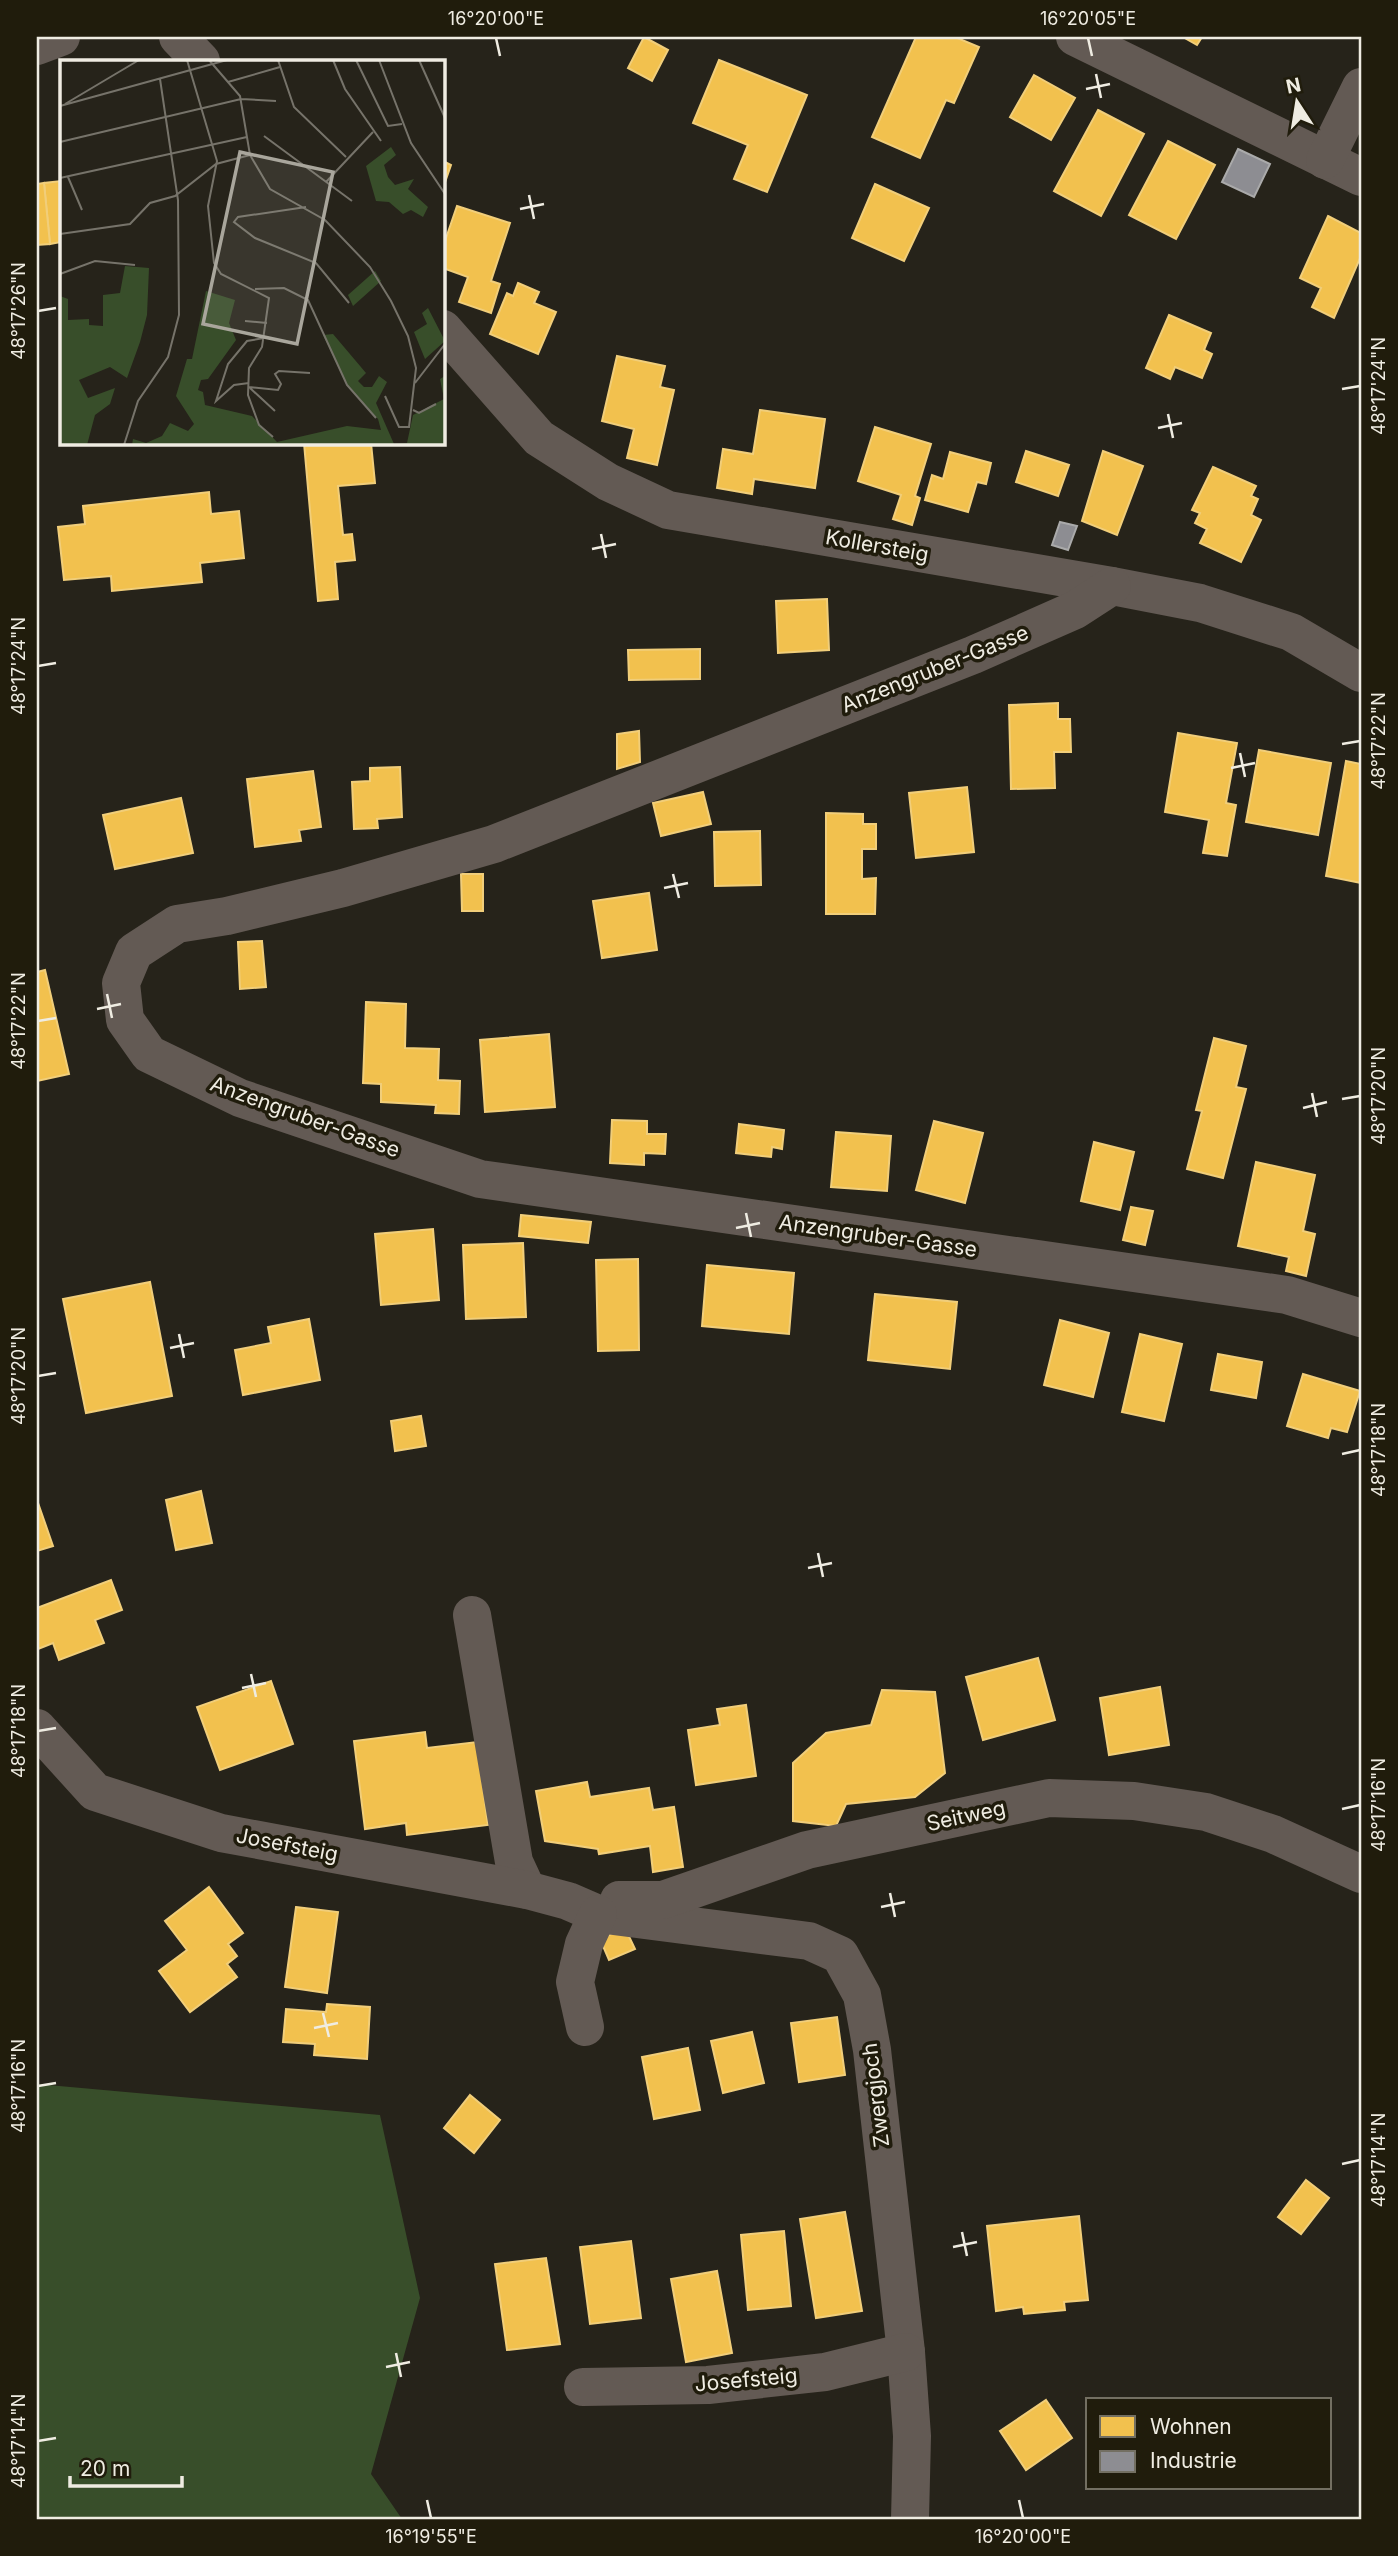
<svg xmlns="http://www.w3.org/2000/svg" width="1398" height="2556" viewBox="0 0 1398 2556" font-family="Inter,sans-serif">
<style>
.green{fill:#384e2a}
.homes{fill:#f2c14e;stroke:#f1ce7a;stroke-width:2}
.industry{fill:#8d8d92;stroke:#aaa;stroke-width:2}
.lines{fill:none;stroke-linecap:round;stroke-linejoin:round}
.minor{stroke:#635a54;stroke-width:38}
.ticks{fill:none;stroke:#efece2;stroke-width:2.5}
.labels{text-anchor:middle;stroke-width:7;stroke-linejoin:round;paint-order:stroke}
.street-label{font-size:21px;fill:#efece2;stroke:#201c0c}
.inset-road{fill:none;stroke:#76736a;stroke-width:2}
.view{fill:#a9a69c;fill-opacity:0.15;stroke:#a9a69c;stroke-width:3.5}
.inset-edge{fill:none;stroke:#efece2;stroke-width:3.5}
.neatline{fill:none;stroke:#efece2;stroke-width:2.5}
.ticks-label{font-size:18px;text-anchor:middle;fill:#efece2}
</style>
<rect width="100%" height="100%" fill="#26231a"/>
<path class="green" d="M37,2084L380,2115L420,2298L371,2474L402,2519H37Z"/>
<g class="homes">
<path d="M644,37L668,50L652,81L628,68Z"/>
<path d="M916,37H955L979,47L954,103L946,100L920,158L872,137Z"/>
<path d="M1183,37H1202L1197,45Z"/>
<path d="M719,60L807,95L767,192L734,179L748,145L693,123Z"/>
<path d="M1034,75L1075,98L1051,140L1010,117Z"/>
<path d="M1098,110L1144,134L1101,216L1054,191Z"/>
<path d="M1168,141L1215,165L1176,239L1129,215Z"/>
<path d="M443,161L451,165L443,188Z"/>
<path d="M61,181V242L50,244L44,183Z"/>
<path d="M44,183L50,244L37,245V184Z"/>
<path d="M875,184L929,208L904,261L852,238Z"/>
<path d="M457,206L510,223L491,281L500,284L491,313L459,302L468,277L443,268V247Z"/>
<path d="M1328,216L1361,233V256L1334,318L1312,307L1321,288L1300,278Z"/>
<path d="M518,283L539,292L534,303L556,312L538,354L490,334L507,293L513,296Z"/>
<path d="M1169,315L1211,333L1204,350L1212,354L1202,378L1175,367L1170,379L1146,368Z"/>
<path d="M617,356L665,366L660,387L674,390L657,465L627,458L634,429L602,421Z"/>
<path d="M760,410L825,419L815,488L754,479L752,494L717,488L723,449L753,454Z"/>
<path d="M875,427L931,444L915,496L920,498L912,525L893,519L901,495L858,481Z"/>
<path d="M304,443H371L375,483L338,486L343,535L352,534L355,560L335,562L338,599L318,601Z"/>
<path d="M1026,451L1069,465L1058,496L1016,482Z"/>
<path d="M1103,451L1143,466L1117,535L1082,521Z"/>
<path d="M950,452L991,463L986,484L977,482L968,512L925,500L932,475L943,479Z"/>
<path d="M1213,467L1256,486L1251,496L1258,499L1251,515L1261,520L1241,562L1200,543L1207,529L1195,523L1200,513L1192,510Z"/>
<path d="M209,492L211,514L239,511L244,558L200,563L202,582L112,591L111,576L64,580L58,527L85,524L83,506Z"/>
<path d="M827,599L829,650L778,653L776,601Z"/>
<path d="M700,649V679L629,680L628,650Z"/>
<path d="M1058,703V719H1070L1071,752H1054L1055,788L1011,789L1009,705Z"/>
<path d="M639,731L640,762L617,769V734Z"/>
<path d="M1178,733L1237,743L1226,803L1236,805L1227,856L1203,853L1209,820L1165,812Z"/>
<path d="M1259,750L1331,763L1318,835L1246,822Z"/>
<path d="M1346,761L1361,764V883L1326,876Z"/>
<path d="M400,767L402,817L377,819L378,828L354,829L352,782L370,781V768Z"/>
<path d="M313,771L321,827L299,830L301,841L255,847L247,779Z"/>
<path d="M967,787L974,852L916,858L909,793Z"/>
<path d="M703,792L711,824L661,836L653,803Z"/>
<path d="M181,798L193,853L115,869L103,815Z"/>
<path d="M826,813L863,814V824H876V849H862V879L876,878L875,914H826Z"/>
<path d="M760,831L761,885L715,886L714,832Z"/>
<path d="M461,874H483V911H462Z"/>
<path d="M649,893L657,950L602,958L593,901Z"/>
<path d="M262,941L266,987L240,989L238,942Z"/>
<path d="M45,970L69,1074L37,1081V972Z"/>
<path d="M366,1002L406,1004L405,1048L439,1049L438,1080L460,1081L459,1114L435,1113L436,1105L381,1102V1084L363,1083Z"/>
<path d="M549,1034L555,1107L485,1112L480,1040Z"/>
<path d="M1214,1038L1246,1046L1236,1087L1246,1089L1223,1178L1187,1169L1202,1111L1196,1110Z"/>
<path d="M612,1120L647,1121V1134H666L665,1154L644,1153V1165L610,1163Z"/>
<path d="M934,1121L983,1133L965,1203L916,1190Z"/>
<path d="M739,1124L784,1130L782,1149L772,1147L771,1157L736,1153Z"/>
<path d="M836,1132L891,1136L887,1191L831,1187Z"/>
<path d="M1094,1142L1134,1152L1120,1210L1081,1201Z"/>
<path d="M1256,1162L1315,1175L1303,1231L1315,1234L1306,1276L1286,1271L1289,1257L1238,1246Z"/>
<path d="M1131,1207L1153,1211L1145,1245L1123,1240Z"/>
<path d="M521,1215L591,1222L588,1243L519,1236Z"/>
<path d="M433,1229L439,1300L381,1305L375,1234Z"/>
<path d="M523,1243L526,1317L466,1319L463,1245Z"/>
<path d="M638,1259L639,1350L598,1351L596,1260Z"/>
<path d="M707,1265L794,1273L789,1334L702,1326Z"/>
<path d="M150,1282L172,1396L86,1413L63,1299Z"/>
<path d="M875,1294L957,1302L950,1369L868,1360Z"/>
<path d="M309,1319L320,1380L243,1395L235,1350L271,1343L268,1327Z"/>
<path d="M1060,1320L1109,1333L1093,1397L1044,1385Z"/>
<path d="M1140,1334L1182,1344L1164,1421L1122,1412Z"/>
<path d="M1218,1354L1262,1362L1256,1398L1211,1390Z"/>
<path d="M1303,1374L1360,1391L1347,1432L1331,1428L1328,1438L1287,1426Z"/>
<path d="M421,1416L426,1446L395,1451L391,1421Z"/>
<path d="M201,1491L212,1543L176,1550L166,1500Z"/>
<path d="M37,1500L53,1546L37,1551Z"/>
<path d="M111,1580L122,1610L95,1620L104,1643L59,1660L53,1643L38,1649L37,1608Z"/>
<path d="M1038,1658L1055,1720L983,1740L966,1677Z"/>
<path d="M271,1681L293,1744L220,1770L197,1707Z"/>
<path d="M1160,1687L1169,1745L1109,1755L1100,1698Z"/>
<path d="M882,1690L935,1692L945,1773L915,1797L846,1804L836,1826L793,1821V1763L826,1733L871,1725Z"/>
<path d="M746,1705L756,1776L696,1785L688,1730L720,1725L717,1709Z"/>
<path d="M425,1732L427,1748L477,1742L488,1825L407,1835L406,1823L365,1829L354,1741Z"/>
<path d="M587,1782L590,1797L649,1788L653,1810L674,1807L683,1867L653,1872L650,1846L599,1854L598,1849L545,1841L536,1791Z"/>
<path d="M209,1887L243,1933L228,1944L237,1956L227,1964L237,1977L190,2012L159,1971L187,1950L165,1921Z"/>
<path d="M296,1907L338,1912L327,1993L285,1987Z"/>
<path d="M625,1928L635,1949L609,1960L600,1939Z"/>
<path d="M327,2004L370,2007L367,2059L314,2055L315,2044L283,2042L286,2009L326,2012Z"/>
<path d="M837,2017L845,2075L799,2082L791,2023Z"/>
<path d="M752,2032L764,2083L723,2093L711,2041Z"/>
<path d="M688,2048L700,2110L654,2119L642,2057Z"/>
<path d="M470,2095L500,2120L474,2153L444,2128Z"/>
<path d="M1306,2180L1329,2198L1301,2234L1278,2217Z"/>
<path d="M845,2212L862,2311L816,2318L800,2219Z"/>
<path d="M1079,2216L1088,2300L1064,2302L1065,2310L1024,2314L1023,2307L996,2311L987,2226Z"/>
<path d="M784,2231L791,2306L748,2310L741,2235Z"/>
<path d="M631,2241L641,2318L590,2324L580,2247Z"/>
<path d="M546,2258L560,2344L507,2350L495,2264Z"/>
<path d="M717,2271L732,2353L686,2362L671,2279Z"/>
<path d="M1046,2400L1072,2438L1026,2470L1000,2431Z"/>
</g>
<g class="industry">
<path d="M1238,149L1270,164L1254,197L1222,182Z"/>
<path d="M1060,522L1077,526L1068,550L1052,545Z"/>
</g>
<g class="lines">
<g class="minor">
<path d="M178,37L201,61"/>
<path d="M1075,37L1361,177"/>
<path d="M37,46L61,37"/>
<path d="M1325,160L1361,87"/>
<path d="M443,329L539,438L608,482L668,510L1112,586L1200,603L1291,632L1361,673"/>
<path d="M1112,586L1075,610L973,655L494,844L343,888L227,916L177,924L134,952L121,983L125,1020L149,1054L240,1098L480,1179L1287,1295L1361,1318"/>
<path d="M472,1615L514,1862L527,1890"/>
<path d="M37,1728L95,1792L221,1833L527,1890L568,1901L598,1914L809,1941L840,1955L862,1995L872,2050L906,2352L912,2436L910,2519"/>
<path d="M619,1900H663L807,1850L1049,1798L1134,1801L1206,1812L1273,1834L1361,1874"/>
<path d="M585,2027L575,1982L584,1944L598,1914"/>
<path d="M583,2387L708,2385L825,2372L906,2352"/>
</g>
</g>
<path class="ticks" d="M496,38L500,56M1088,38L1092,56M1096,74L1101,98M1086,89L1110,84M529,195L534,219M520,209L544,204M38,311L56,308M1342,389L1360,386M1168,414L1173,438M1158,428L1182,423M601,534L606,558M592,549L616,544M38,666L56,663M1342,744L1360,741M1240,753L1245,777M1231,768L1255,763M673,874L679,898M664,888L688,883M107,994L112,1018M97,1009L121,1004M38,1021L56,1018M1312,1093L1317,1117M1342,1099L1360,1096M1303,1108L1327,1102M746,1213L751,1237M736,1228L760,1223M179,1334L184,1358M170,1348L194,1343M38,1376L56,1373M1342,1454L1360,1450M818,1553L823,1577M808,1568L832,1563M251,1674L256,1697M242,1688L266,1683M38,1731L56,1728M1342,1809L1360,1805M890,1893L895,1917M881,1907L905,1902M323,2013L329,2037M314,2028L338,2023M38,2086L56,2083M1342,2164L1360,2160M962,2232L967,2256M953,2247L977,2242M396,2353L401,2377M386,2367L410,2362M38,2441L56,2438M427,2500L431,2518M1019,2500L1023,2518"/>
<g class="labels">
<g class="street-label">
<text transform="translate(877 546) rotate(10)" y="7">Kollersteig</text>
<text transform="translate(935 669) rotate(-22)" y="7">Anzengruber-Gasse</text>
<text transform="translate(305 1117) rotate(20)" y="7">Anzengruber-Gasse</text>
<text transform="translate(878 1236) rotate(8)" y="7">Anzengruber-Gasse</text>
<text transform="translate(966 1816) rotate(-12)" y="7">Seitweg</text>
<text transform="translate(287 1845) rotate(11)" y="7">Josefsteig</text>
<text transform="translate(876 2095) rotate(-97)" y="7">Zwergjoch</text>
<text transform="translate(746 2380) rotate(-5)" y="7">Josefsteig</text>
</g>
</g>
<g transform="translate(60 60)">
<rect width="385" height="385" fill="#26231a"/>
<path d="M331,87L336,95L324,105L328,117L335,125L354,119L348,129L368,147L363,157L351,150L343,154L329,142L316,141L306,106ZM65,206L89,208L87,255L80,282L67,318L50,307L19,320L28,338L55,328L50,344L35,355L27,385H0V236L8,239V260L29,259V265L43,266V235L60,233ZM315,211L321,221L293,246L288,235ZM146,231L175,240L169,263L176,280L148,319L141,320L138,330L143,332L145,345L192,356L217,382L287,366L321,370L318,359L287,326L263,275L273,274L306,313L298,321L304,327H312L319,316L327,322L316,343L334,384L347,383L353,355L384,339L380,319L385,316V385H72L73,379L86,383L102,376L110,363L128,371L134,364L116,336L127,299H132ZM368,248L385,281L365,299L354,272L367,264L362,253Z" fill="#384e2a"/>
<path class="inset-road" d="M127,0L157,101L148,146L154,203L161,214L209,238L202,287L189,308L188,335L199,365L213,377M149,0L180,36L190,95L210,129L265,160L310,207L331,241L348,276L356,308L349,367H339L325,336M218,0L234,47L286,97M273,0L285,29L321,81M296,0L328,66L342,64M319,0L351,83L385,134M359,0L385,58M168,22L220,7M5,44L79,0M0,46L167,0M204,76L292,141M0,82L181,39L216,41M8,117L22,150M0,118L187,77M266,122L313,72M246,147L178,157L174,162L195,178L256,203L289,243M0,174L70,164L90,143L115,136L156,104L190,95M0,214L35,201L75,205M195,229L224,228L248,240L287,325L316,358M185,261L207,263M189,323L174,325L156,341L168,304L187,281L204,278M355,323L385,284M189,327L218,330L221,324L215,314L219,311L250,313M190,328L215,351M353,350L359,353L376,344M64,385L78,341L108,297L119,255L118,140L100,19"/>
<path class="view" d="M180,92L273,112L237,284L143,264Z"/>
<rect width="385" height="385" class="inset-edge"/>
</g>
<rect width="1398" height="2556" fill="none" stroke="#201c0c" stroke-width="77"/>
<rect x="1086" y="2398" width="245" height="91" fill="#201c0c" stroke="#736f62" stroke-width="2"/>
<rect x="1100" y="2416" width="35" height="21" fill="#f2c14e" stroke="#736f62" stroke-width="2"/>
<text x="1150" y="2434" font-size="21" fill="#efece2">Wohnen</text>
<rect x="1100" y="2451" width="35" height="21" fill="#8d8d92" stroke="#736f62" stroke-width="2"/>
<text x="1150" y="2468" font-size="21" fill="#efece2">Industrie</text>
<g transform="translate(1297 102) rotate(348)" stroke="#201c0c" stroke-width="5" paint-order="stroke">
<path d="M0-5L12 26L0 18L-12 26Z" fill="#efece2"/>
<text y="-10" font-size="19" font-weight="bold" text-anchor="middle" fill="#efece2">N</text>
</g>
<path d="M70 2476v10h112v-10" fill="none" stroke="#efece2" stroke-width="3.5"/>
<text x="80" y="2476" font-size="21" fill="#efece2" stroke="#201c0c" stroke-width="5" paint-order="stroke">20 m</text>
<rect x="38" y="38" width="1322" height="2480" class="neatline"/>
<g class="ticks-label">
<text x="496" y="25">16°20'00"E</text>
<text x="1088" y="25">16°20'05"E</text>
<text transform="translate(19 311) rotate(-90)" y="6">48°17'26"N</text>
<text transform="translate(1379 386) rotate(-90)" y="6">48°17'24"N</text>
<text transform="translate(19 666) rotate(-90)" y="6">48°17'24"N</text>
<text transform="translate(1379 741) rotate(-90)" y="6">48°17'22"N</text>
<text transform="translate(19 1021) rotate(-90)" y="6">48°17'22"N</text>
<text transform="translate(1379 1096) rotate(-90)" y="6">48°17'20"N</text>
<text transform="translate(19 1376) rotate(-90)" y="6">48°17'20"N</text>
<text transform="translate(1379 1450) rotate(-90)" y="6">48°17'18"N</text>
<text transform="translate(19 1731) rotate(-90)" y="6">48°17'18"N</text>
<text transform="translate(1379 1805) rotate(-90)" y="6">48°17'16"N</text>
<text transform="translate(19 2086) rotate(-90)" y="6">48°17'16"N</text>
<text transform="translate(1379 2160) rotate(-90)" y="6">48°17'14"N</text>
<text transform="translate(19 2441) rotate(-90)" y="6">48°17'14"N</text>
<text x="431" y="2543">16°19'55"E</text>
<text x="1023" y="2543">16°20'00"E</text>
</g>
</svg>
